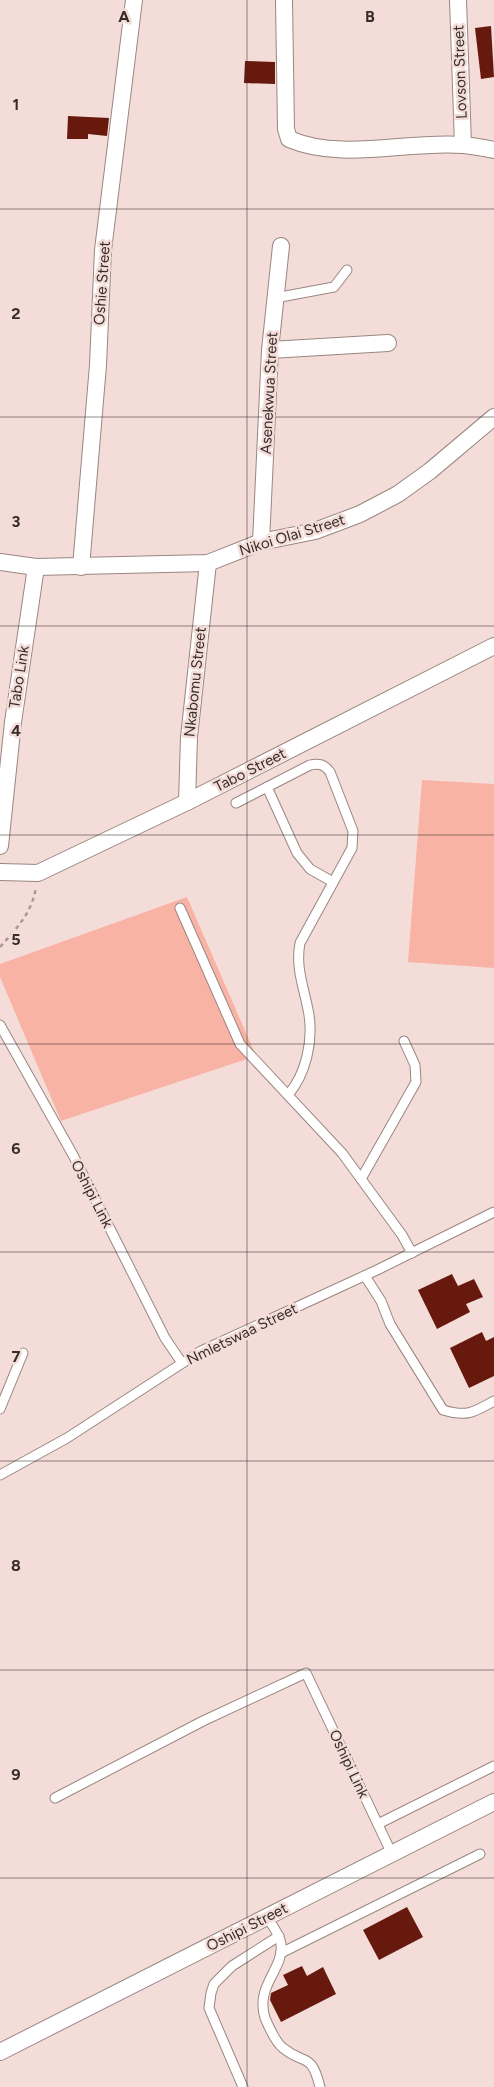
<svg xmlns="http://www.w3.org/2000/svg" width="494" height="2087" viewBox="0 0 494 2087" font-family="Figtree,sans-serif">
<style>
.green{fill:#f9b3a5}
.building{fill:#67190d}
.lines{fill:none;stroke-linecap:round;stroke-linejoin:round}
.service-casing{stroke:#9a8681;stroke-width:11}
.minor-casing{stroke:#9a8681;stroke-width:18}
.path{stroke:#a99793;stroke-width:2.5;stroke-dasharray:4 4;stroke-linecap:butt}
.service{stroke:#fff;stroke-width:9}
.minor{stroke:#fff;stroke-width:16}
.grid{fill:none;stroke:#362d2b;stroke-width:1;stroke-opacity:0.55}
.labels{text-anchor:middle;stroke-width:5;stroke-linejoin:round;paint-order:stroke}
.street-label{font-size:15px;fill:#362d2b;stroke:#f4ddd8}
.grid-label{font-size:16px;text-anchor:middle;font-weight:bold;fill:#362d2b;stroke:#f4ddd8;stroke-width:5;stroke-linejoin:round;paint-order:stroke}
</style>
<rect width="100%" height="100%" fill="#f4ddd8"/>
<g class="green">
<path d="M422,780L494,784V968L408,962Z"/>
<path d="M187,897L256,1056L61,1121L0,977V964Z"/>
</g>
<g class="building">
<path d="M491,26L494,77L481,79L475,28Z"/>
<path d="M245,61L275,62V84L244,83Z"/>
<path d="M68,116L109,118L107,136L88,134V139H67Z"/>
<path d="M452,1274L458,1286L474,1279L483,1297L466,1304L470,1312L437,1329L418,1290Z"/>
<path d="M482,1332L486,1341L494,1337V1376L469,1388L450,1348Z"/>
<path d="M407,1907L423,1937L379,1960L363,1930Z"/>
<path d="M302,1966L307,1976L323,1967L336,1994L281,2022L270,2000L271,1993L288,1985L283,1975Z"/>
</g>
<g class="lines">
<defs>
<g id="service">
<path d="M275,298L334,287L347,270"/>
<path d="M267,787L297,853L310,869L333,882"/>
<path d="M236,803L310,765C319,763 324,764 330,772L353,831L352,848L300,943C295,969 305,990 309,1015C313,1042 306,1074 288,1095"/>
<path d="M180,908L240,1044L342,1153L402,1235L412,1253"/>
<path d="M0,1025L73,1155L165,1338L182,1363"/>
<path d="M361,1179L416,1082L415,1065L404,1041"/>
<path d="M365,1276L381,1301L390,1324L443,1410C466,1417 473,1413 494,1401"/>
<path d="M0,1409L23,1353"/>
<path d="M0,1475L67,1438L201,1351L377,1270L494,1212"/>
<path d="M55,1798L203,1721L306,1673L392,1854"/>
<path d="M378,1824L494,1766"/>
<path d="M267,1917C272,1925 280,1935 281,1944C284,1970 255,1985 265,2018C269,2027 275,2042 283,2048C305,2066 311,2051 320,2087"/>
<path d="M281,1953L480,1854"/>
<path d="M243,2087L209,2008L211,1993L214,1984L232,1966L279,1936"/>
</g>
<g id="minor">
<path d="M284,0L286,129L289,139C343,162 407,140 464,145C474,146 484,148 494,150"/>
<path d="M458,0L463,145"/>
<path d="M270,350L388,343"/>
<path d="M261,542L270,350L281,246"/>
<path d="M0,562L36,567L208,563L261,542L315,531L360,514L398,494L430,471L494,417"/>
<path d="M81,567L98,365L103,250L134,0"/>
<path d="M187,802L189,737L208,563"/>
<path d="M0,846L13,722L36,567"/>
<path d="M0,872L38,873L187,802L494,646"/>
<path d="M0,2052L494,1802"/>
</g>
</defs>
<use href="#service" class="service-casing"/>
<use href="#minor" class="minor-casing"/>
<path class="path" d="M0,947C17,928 32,913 36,887"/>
<use href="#service" class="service"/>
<use href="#minor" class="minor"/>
</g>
<path class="grid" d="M247,0V2087M0,209H494M0,417H494M0,626H494M0,835H494M0,1044H494M0,1252H494M0,1461H494M0,1670H494M0,1878H494"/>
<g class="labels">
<g class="street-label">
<text transform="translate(460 72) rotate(-92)" y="5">Lovson Street</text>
<text transform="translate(102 283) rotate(-86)" y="5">Oshie Street</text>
<text transform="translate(269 393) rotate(-87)" y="5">Asenekwua Street</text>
<text transform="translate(292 535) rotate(-17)" y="5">Nikoi Olai Street</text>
<text transform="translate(19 677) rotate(-81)" y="5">Tabo Link</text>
<text transform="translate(195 682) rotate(-84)" y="5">Nkabomu Street</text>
<text transform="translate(250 770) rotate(-27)" y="5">Tabo Street</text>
<text transform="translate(92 1194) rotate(63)" y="5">Oshipi Link</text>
<text transform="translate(242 1334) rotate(-26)" y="5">Nmletswaa Street</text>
<text transform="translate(349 1764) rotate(65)" y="5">Oshipi Link</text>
<text transform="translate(247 1927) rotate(-27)" y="5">Oshipi Street</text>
</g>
</g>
<g class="grid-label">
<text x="124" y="22">A</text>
<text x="370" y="22">B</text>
<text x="16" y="110">1</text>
<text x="16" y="319">2</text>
<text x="16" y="527">3</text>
<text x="16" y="736">4</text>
<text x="16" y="945">5</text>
<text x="16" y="1154">6</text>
<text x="16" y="1362">7</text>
<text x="16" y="1571">8</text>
<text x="16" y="1780">9</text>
</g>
</svg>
